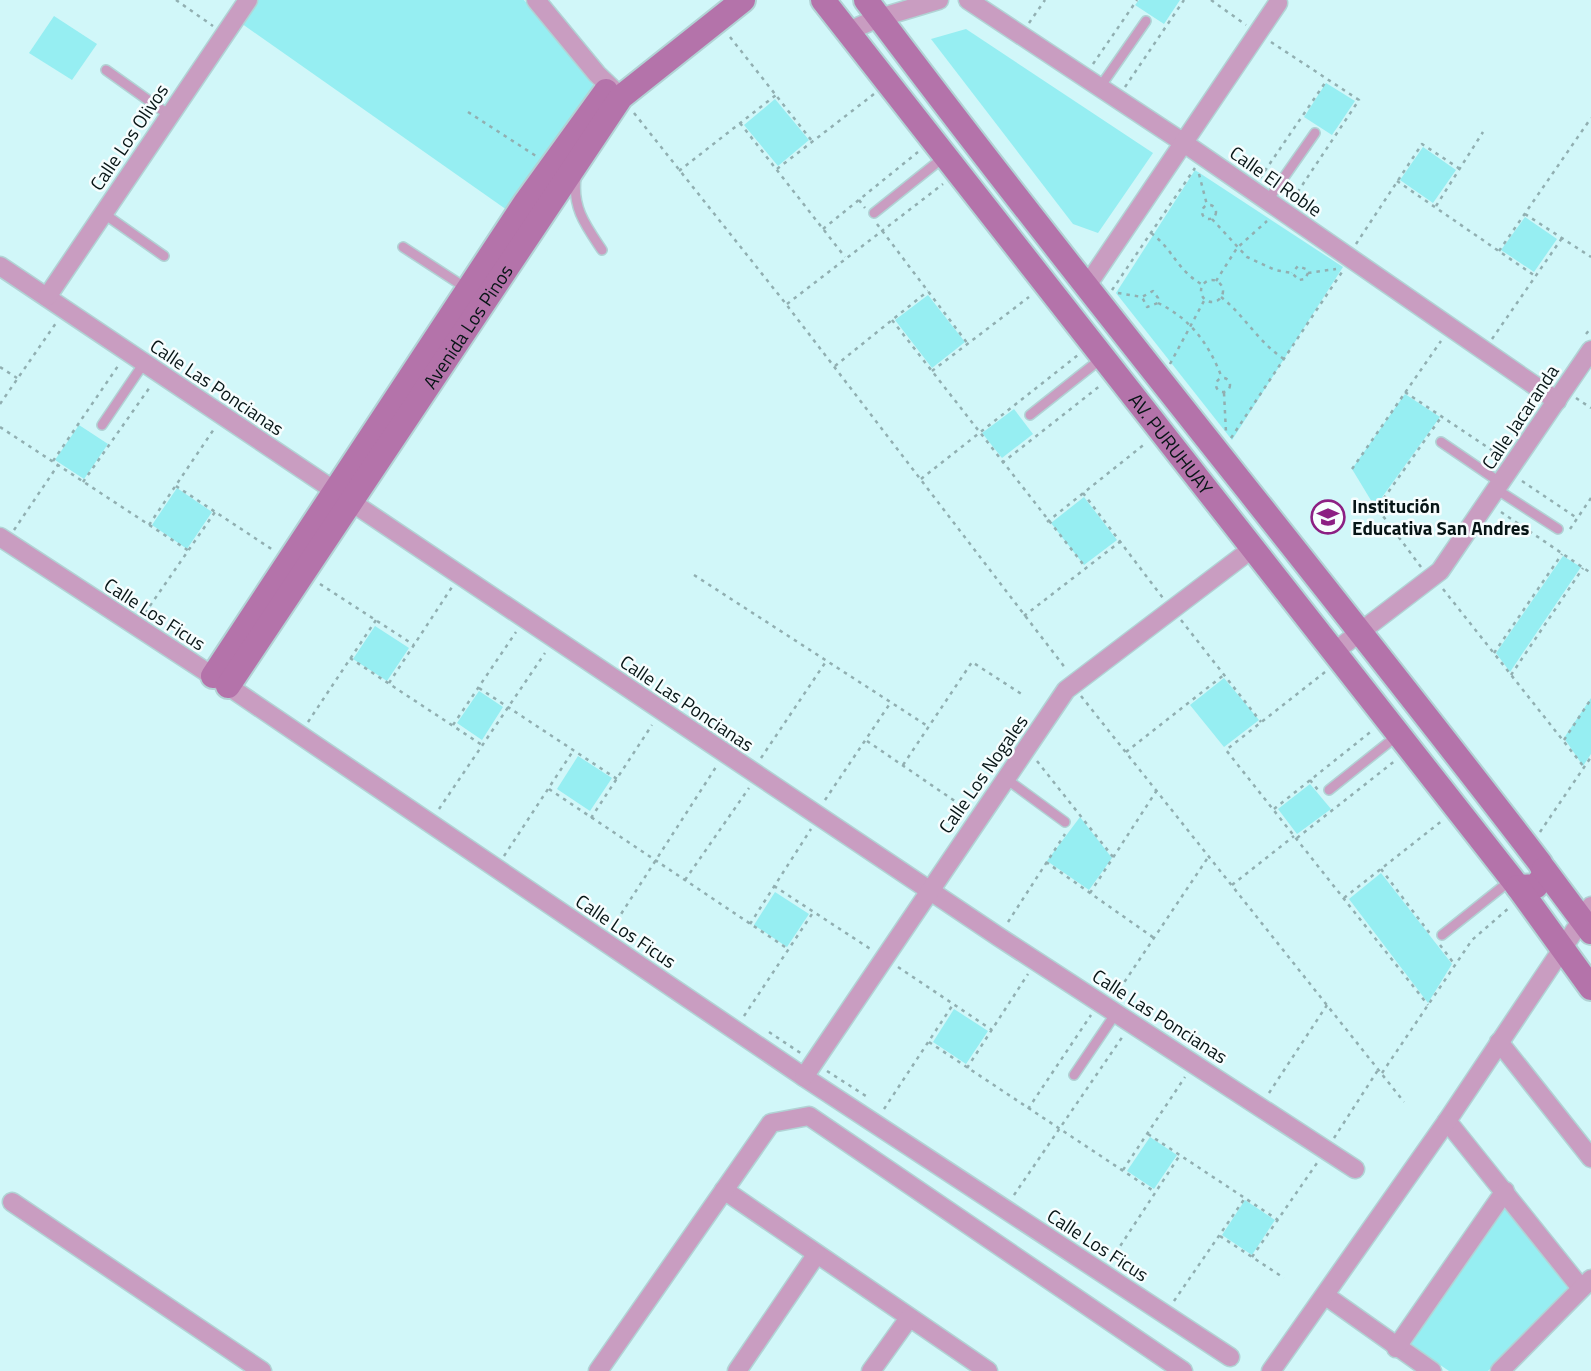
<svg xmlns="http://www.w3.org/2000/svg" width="1591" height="1371" viewBox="0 0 1591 1371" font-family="'Titillium Web',sans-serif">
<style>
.green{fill:#96eef2}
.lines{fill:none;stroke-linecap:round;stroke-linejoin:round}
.lane-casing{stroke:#b1d3d5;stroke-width:12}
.street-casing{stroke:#b1d3d5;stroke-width:21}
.secondary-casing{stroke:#b1d3d5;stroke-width:28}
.path{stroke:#91afb1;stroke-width:2.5;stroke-dasharray:3.5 5;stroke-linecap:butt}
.lane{stroke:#c99dc1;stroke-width:9}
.street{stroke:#c99dc1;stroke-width:18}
.secondary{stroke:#b473aa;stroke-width:24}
.labels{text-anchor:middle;stroke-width:5;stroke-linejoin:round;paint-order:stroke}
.street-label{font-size:19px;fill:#071516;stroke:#f6fdfe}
.poi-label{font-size:19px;font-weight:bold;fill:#071516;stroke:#f6fdfe;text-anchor:start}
</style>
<rect width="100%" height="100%" fill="#d1f7f9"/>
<g class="green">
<path d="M252,0H524L594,86L507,210L238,21Z"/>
<path d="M1139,0H1180L1164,24L1135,5Z"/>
<path d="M54,16L97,44L72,80L29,53Z"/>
<path d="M966,29L1153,153L1098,233L1073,224L931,39Z"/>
<path d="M1326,83L1355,101L1332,135L1304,117Z"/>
<path d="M775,99L809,140L778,166L744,125Z"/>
<path d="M1423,147L1456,170L1433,203L1400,180Z"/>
<path d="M1195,170L1343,267L1232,440L1116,293Z"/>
<path d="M1525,217L1557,239L1534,272L1501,250Z"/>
<path d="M928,295L965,342L932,368L895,320Z"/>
<path d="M1405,394L1440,417L1375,507L1352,469Z"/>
<path d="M1014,409L1033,434L1002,458L982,433Z"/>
<path d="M79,425L108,444L84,479L55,460Z"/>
<path d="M177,488L212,512L187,549L152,525Z"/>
<path d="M1084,497L1117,540L1084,565L1051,523Z"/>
<path d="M1563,556L1581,567L1510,672L1496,653Z"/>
<path d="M375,626L409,648L387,681L353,659Z"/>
<path d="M1224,678L1259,720L1224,747L1190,705Z"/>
<path d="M479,691L503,707L482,740L457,723Z"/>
<path d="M1591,698V754L1583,766L1564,738Z"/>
<path d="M578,756L612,778L590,811L557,789Z"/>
<path d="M1310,784L1331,809L1297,834L1278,809Z"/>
<path d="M1080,817L1112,858L1089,890L1047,861Z"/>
<path d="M1381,873L1452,964L1428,1003L1349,899Z"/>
<path d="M775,892L809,914L787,947L754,925Z"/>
<path d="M954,1009L988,1031L966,1064L933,1042Z"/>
<path d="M1150,1137L1177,1155L1154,1189L1127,1171Z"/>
<path d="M1245,1200L1275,1220L1252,1255L1222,1235Z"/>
<path d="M1507,1204L1570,1289L1488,1371H1449L1408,1343Z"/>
</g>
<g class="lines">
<defs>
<g id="lane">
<path d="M106,70L169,115"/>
<path d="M1100,87L1146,21"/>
<path d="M576,178C572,208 586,226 602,250"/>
<path d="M1268,200L1315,133"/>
<path d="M103,213L164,256"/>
<path d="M874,213L944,157"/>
<path d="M403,247L466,288"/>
<path d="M1030,415L1102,358"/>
<path d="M102,425L144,363"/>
<path d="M1441,442L1501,483"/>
<path d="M1496,489L1558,529"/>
<path d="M1005,778L1065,822"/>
<path d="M1329,790L1398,735"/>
<path d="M1442,935L1511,880"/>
<path d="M1074,1075L1116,1013"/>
</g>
<g id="street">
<path d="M536,0L597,74L621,97"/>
<path d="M968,0L1184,143L1557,401"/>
<path d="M848,31L879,18L939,0"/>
<path d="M0,266L999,937L1355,1169"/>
<path d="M1086,287L1278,3"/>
<path d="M47,297L248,0"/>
<path d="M0,537L228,686L804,1077L1230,1357"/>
<path d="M1334,652L1440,571L1591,350"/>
<path d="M1499,1042L1591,1158"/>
<path d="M804,1077L1066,690L1253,548"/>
<path d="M1447,1121L1581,1288"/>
<path d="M724,1190L988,1371"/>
<path d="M12,1202L262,1371"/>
<path d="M1326,1296L1432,1371"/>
<path d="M1396,1348L1505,1191"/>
<path d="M598,1371L771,1123L809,1116L1183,1371"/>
<path d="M737,1371L816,1255"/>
<path d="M871,1371L909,1318"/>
<path d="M1271,1371L1447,1121L1591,906"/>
<path d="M1500,1371L1591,1279"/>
</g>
<g id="secondary">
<path id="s1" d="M823,0L1512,879L1518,887L1536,886C1543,878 1546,873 1540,863C1318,573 1085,292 866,0"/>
<path d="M213,676L525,203L606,91"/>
<path id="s2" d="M228,686L621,97L743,0"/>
<path d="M1544,869L1591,932"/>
<path d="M1518,887L1591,988"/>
</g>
</defs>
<use href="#lane" class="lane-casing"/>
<use href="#street" class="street-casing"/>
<use href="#secondary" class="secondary-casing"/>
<g class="path">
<path d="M176,0L213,26"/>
<path d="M1211,0L1246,25"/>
<path d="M1029,23L1045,0"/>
<path d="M730,37L812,141"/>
<path d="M1271,42L1359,100L1293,199"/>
<path d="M1093,64L1137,0"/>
<path d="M1125,87L1184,0"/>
<path d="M468,112L536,156"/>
<path d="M634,113L786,304L1066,669"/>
<path d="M740,123L845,257"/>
<path d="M777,169L874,94"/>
<path d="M679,171L776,95"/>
<path d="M1199,174L1207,205"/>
<path d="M1260,178L1327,80"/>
<path d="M1397,181L1535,276"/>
<path d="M859,200L865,208"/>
<circle cx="1209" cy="212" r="7"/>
<path d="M1436,206L1483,132"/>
<path d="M1525,214L1591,257"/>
<path d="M1212,219L1247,257L1275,270L1292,273L1299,280L1305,279L1308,273L1306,269L1298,266L1292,273"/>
<path d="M877,224L968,344"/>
<path d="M823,229L918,152"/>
<path d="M1151,233C1174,250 1176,270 1203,285"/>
<path d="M1356,244L1422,144L1460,169"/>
<path d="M1499,251L1591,118"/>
<path d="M1308,273L1336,269"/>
<circle cx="1212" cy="291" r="11"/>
<path d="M1216,281L1237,248L1267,221"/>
<path d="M1112,290L1195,168"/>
<path d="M1118,293L1142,297L1153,291L1158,298V303L1147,307L1142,297"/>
<path d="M1221,297C1245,316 1258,342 1284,359"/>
<path d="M1158,303C1191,319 1209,344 1222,378"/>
<path d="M787,304L943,184"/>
<path d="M892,320L1086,568"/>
<path d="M1586,334L1591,328"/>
<path d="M1492,339L1562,238"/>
<path d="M1170,364L1205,299"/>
<path d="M835,366L928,291"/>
<path d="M0,367L17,378"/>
<path d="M932,371L1029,297"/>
<circle cx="1223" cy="385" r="7"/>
<path d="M1405,392L1499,455"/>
<path d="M1224,393L1226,432"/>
<path d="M1576,398L1591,408"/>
<path d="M0,404L56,323"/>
<path d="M0,427L189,551"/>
<path d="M1231,438L1342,272"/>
<path d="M53,461L118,366"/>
<path d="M1002,463L1101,385"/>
<path d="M1352,469L1441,341"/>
<path d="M921,479L1078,355"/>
<path d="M1522,481L1577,518"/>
<path d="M83,482L150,387"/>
<path d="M176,486L273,550"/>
<path d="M1083,493L1163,598"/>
<path d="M1501,512L1591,573"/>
<path d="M1047,522L1146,443"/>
<path d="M149,525L214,429"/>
<path d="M1570,529L1591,498"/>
<path d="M14,530L58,465"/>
<path d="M1421,567L1377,508L1442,416"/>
<path d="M694,575L929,727"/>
<path d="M320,584L414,645"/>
<path d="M1443,589L1584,767"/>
<path d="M145,613L215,512"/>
<path d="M1024,616L1121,541"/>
<path d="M1181,620L1261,722"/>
<path d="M1494,653L1562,554"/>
<path d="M350,658L482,745"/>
<path d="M1325,672L1226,750L1428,1005"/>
<path d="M1511,675L1583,568"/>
<path d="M389,683L452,587"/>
<path d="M479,688L617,779"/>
<path d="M1081,696L1404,1102"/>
<path d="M308,722L376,620"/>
<path d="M453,725L516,632"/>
<path d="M1564,740L1591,699"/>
<path d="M867,741L965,808"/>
<path d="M1126,752L1225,674"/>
<path d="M761,758L827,660"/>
<path d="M1037,761L1113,857"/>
<path d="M903,765L972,662L1023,695"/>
<path d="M1310,780L1318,790"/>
<path d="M549,789L788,949"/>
<path d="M825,800L891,702"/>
<path d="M439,809L545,653"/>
<path d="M1274,809L1373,730"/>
<path d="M591,818L652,725"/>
<path d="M1540,832L1591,757"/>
<path d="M1297,838L1396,760"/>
<path d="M504,856L573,751"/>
<path d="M1046,862L1154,938"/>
<path d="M1381,869L1431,935"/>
<path d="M685,880L749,788"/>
<path d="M1232,885L1294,836"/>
<path d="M774,886L872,950"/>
<path d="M1090,893L1157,790"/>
<path d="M1344,898L1443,820"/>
<path d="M1008,922L1065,834"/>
<path d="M750,924L811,829"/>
<path d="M612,928L716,767"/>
<path d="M1440,945L1455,965"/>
<path d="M898,967L992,1030"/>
<path d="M1115,996L1209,856"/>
<path d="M744,1016L814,911"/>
<path d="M769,1032L802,1054"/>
<path d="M929,1042L1155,1192"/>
<path d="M967,1068L1028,974"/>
<path d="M827,1071L869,1098"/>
<path d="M1382,1073L1472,940L1510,907"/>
<path d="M1269,1093L1327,1005"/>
<path d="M884,1109L954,1003"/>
<path d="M1028,1109L1091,1015"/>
<path d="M1148,1134L1278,1220"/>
<path d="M1334,1138L1378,1070"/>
<path d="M1123,1170L1185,1077"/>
<path d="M1014,1195L1123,1036"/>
<path d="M1220,1236L1284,1278"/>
<path d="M1252,1257L1317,1163"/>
<path d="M1111,1260L1180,1155"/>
<path d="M1174,1301L1245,1198"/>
</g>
<use href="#lane" class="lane"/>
<use href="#street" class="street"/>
<use href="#secondary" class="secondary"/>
</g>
<defs>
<symbol id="school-ring" viewBox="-11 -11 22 22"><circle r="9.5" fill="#f6fdfe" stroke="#8c1f83" stroke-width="1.5"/><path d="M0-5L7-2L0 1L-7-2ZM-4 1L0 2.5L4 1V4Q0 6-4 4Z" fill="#8c1f83"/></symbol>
</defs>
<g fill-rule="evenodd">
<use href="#school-ring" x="1309" y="498" width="38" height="38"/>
</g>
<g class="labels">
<g class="street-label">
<text transform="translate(129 137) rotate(-56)" y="7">Calle Los Olivos</text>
<text transform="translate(1276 181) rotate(35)" y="7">Calle El Roble</text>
<text dy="7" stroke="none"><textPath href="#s2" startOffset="432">Avenida Los Pinos</textPath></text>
<text transform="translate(217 387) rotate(34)" y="7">Calle Las Poncianas</text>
<text transform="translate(1520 417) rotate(-56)" y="7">Calle Jacaranda</text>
<text dy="7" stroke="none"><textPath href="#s1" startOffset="564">AV. PURUHUAY</textPath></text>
<text transform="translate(155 614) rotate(33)" y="7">Calle Los Ficus</text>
<text transform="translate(687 703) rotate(34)" y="7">Calle Las Poncianas</text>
<text transform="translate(983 774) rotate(-55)" y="7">Calle Los Nogales</text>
<text transform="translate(626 931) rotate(34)" y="7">Calle Los Ficus</text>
<text transform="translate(1160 1016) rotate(33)" y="7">Calle Las Poncianas</text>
<text transform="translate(1098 1245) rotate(33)" y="7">Calle Los Ficus</text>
</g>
<g class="poi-label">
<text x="1352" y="513">Institución<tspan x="1352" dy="22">Educativa San Andres</tspan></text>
</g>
</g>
</svg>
